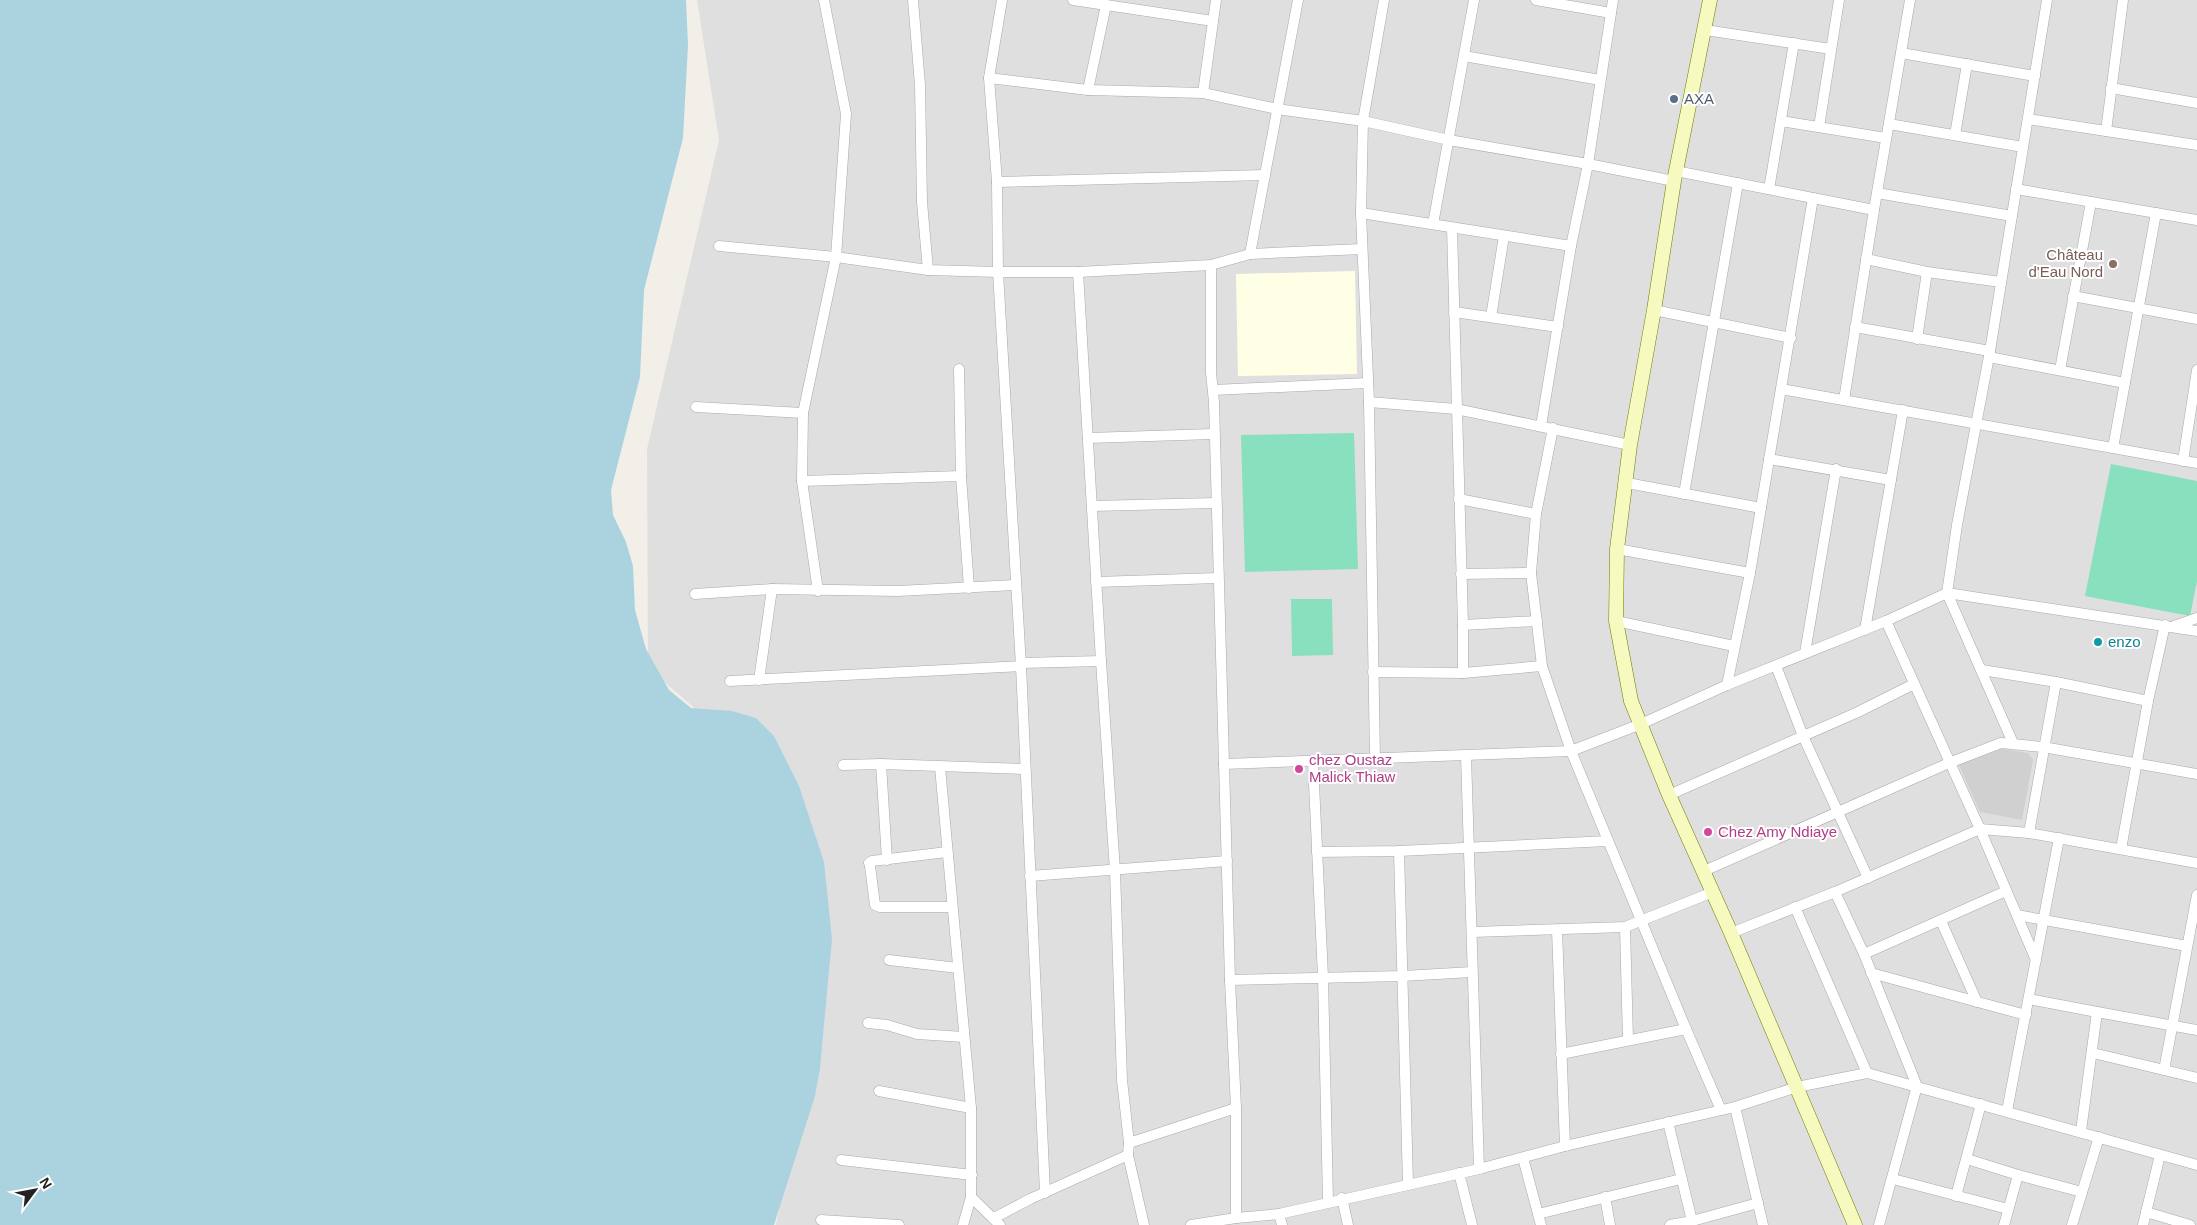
<svg xmlns="http://www.w3.org/2000/svg" width="2197" height="1225" viewBox="0 0 2197 1225" font-family="Arial,sans-serif">
<style>
.residential{fill:#e0dfdf}
.education{fill:#ffffe5}
.religious{fill:#d0d0d0}
.pitch{fill:#88e0be}
.water{fill:#aad3df}
.lines{fill:none;stroke-linecap:round;stroke-linejoin:round}
.street-casing{stroke:#a9a9a9;stroke-width:11}
.secondary-casing{stroke:#707d05;stroke-width:15}
.street{stroke:#fff;stroke-width:10}
.secondary{stroke:#f7fabf;stroke-width:14}
.service-dot{fill:#5c6f8a;stroke:#fff;stroke-width:2}
.education-dot{fill:#8d6e63;stroke:#fff;stroke-width:2}
.culture-dot{fill:#0f9aa8;stroke:#fff;stroke-width:2}
.hotel-dot{fill:#d1479c;stroke:#fff;stroke-width:2}
.labels{text-anchor:middle;stroke-width:4;stroke-linejoin:round;paint-order:stroke}
.service-label{font-size:15px;fill:#4e5e75;stroke:#fff;text-anchor:start}
.education-label{font-size:15px;fill:#785e54;stroke:#fff;text-anchor:end}
.culture-label{font-size:15px;fill:#0d838f;stroke:#fff;text-anchor:start}
.hotel-label{font-size:15px;fill:#b23c85;stroke:#fff;text-anchor:start}
</style>
<rect width="100%" height="100%" fill="#f2efe9"/>
<path class="residential" d="M697,0H2197V1225H776L825,982L797,796L648,668L647,449L719,140Z"/>
<path class="education" d="M1355,271L1357,374L1238,376L1236,274Z"/>
<path class="religious" d="M1997,748L2028,753L2033,760L2022,820L1980,812L1958,763Z"/>
<g class="pitch">
<path d="M1354,433L1358,569L1245,572L1241,435Z"/>
<path d="M2111,464L2197,481V581L2190,616L2085,596Z"/>
<path d="M1291,599H1332L1333,655L1292,656Z"/>
</g>
<path class="water" d="M0,0H686L688,45L683,138L644,290L640,377L611,490L613,515L626,542L633,566L635,610L646,649L669,690L691,708L732,711L756,718L774,736L799,786L824,862L832,939L820,1068L815,1096L774,1225H0Z"/>
<g class="lines">
<defs>
<g id="street">
<path d="M913,0L920,85L922,202L928,270"/>
<path d="M1002,0L989,78L997,182L998,272L1021,666L1045,1193"/>
<path d="M1073,0L1213,21"/>
<path d="M1536,0L1611,13"/>
<path d="M1705,30L1831,49"/>
<path d="M1901,53L2035,76"/>
<path d="M1464,56L1600,80"/>
<path d="M989,78L1088,90L1203,93L1277,109L1363,121L1449,140L1588,164L1674,181"/>
<path d="M2111,88L2197,103"/>
<path d="M1088,90L1106,5"/>
<path d="M1203,93L1216,0"/>
<path d="M2028,119L2197,145"/>
<path d="M1781,121L1886,138"/>
<path d="M1889,124L2023,147"/>
<path d="M1819,127L1839,0"/>
<path d="M2106,131L2123,0"/>
<path d="M1955,135L1967,64"/>
<path d="M1676,171L1874,210"/>
<path d="M997,182L1265,175"/>
<path d="M1769,189L1794,43"/>
<path d="M2016,189L2197,220"/>
<path d="M1877,193L2012,216"/>
<path d="M1361,213L1571,246"/>
<path d="M1433,224L1474,0"/>
<path d="M1452,228L1463,625V673"/>
<path d="M719,246L836,257L928,270L998,272H1078L1211,265L1250,254L1362,249"/>
<path d="M1250,254L1298,0"/>
<path d="M1866,259L1927,272L2001,282"/>
<path d="M1211,265V373L1214,402L1230,980L1236,1108V1218"/>
<path d="M1078,272L1101,661L1115,871L1122,1080L1129,1143L1128,1155L1144,1225"/>
<path d="M2073,296L2197,319"/>
<path d="M1654,310L1791,338"/>
<path d="M1454,312L1558,327"/>
<path d="M1491,317L1504,236"/>
<path d="M1855,327L1990,351"/>
<path d="M1917,339L1927,272"/>
<path d="M1989,357L2125,383"/>
<path d="M959,369L961,476L969,588"/>
<path d="M2060,370L2091,202"/>
<path d="M1781,389L2197,463"/>
<path d="M1213,390L1368,383"/>
<path d="M1844,400L1874,210L1910,0"/>
<path d="M1369,402L1456,409L1630,445"/>
<path d="M696,407L803,413"/>
<path d="M1541,426L1571,246L1588,164L1613,0"/>
<path d="M1553,428L1536,514L1531,573L1542,666L1571,751L1686,1029L1721,1110"/>
<path d="M1088,438L1213,434"/>
<path d="M2113,448L2156,213"/>
<path d="M1769,459L1891,480"/>
<path d="M2183,461L2197,370"/>
<path d="M802,481L961,476"/>
<path d="M1627,483L1761,508"/>
<path d="M1684,494L1738,183"/>
<path d="M1459,499L1536,514"/>
<path d="M1092,506L1215,503"/>
<path d="M1617,549L1750,573"/>
<path d="M1461,574L1531,573"/>
<path d="M1096,582L1218,578"/>
<path d="M818,591L802,481L803,413L836,257L846,114L824,0"/>
<path d="M695,594L772,589L898,591L1015,585"/>
<path d="M1616,621L1734,646"/>
<path d="M1886,621L1980,829L2036,960"/>
<path d="M1463,625L1537,621"/>
<path d="M2174,626L2197,618"/>
<path d="M1865,630L1903,410"/>
<path d="M1805,653L1836,469"/>
<path d="M1021,663L1101,661"/>
<path d="M1776,666L1803,736L1868,878"/>
<path d="M1982,670L2056,682L2148,701"/>
<path d="M1373,672L1463,673L1542,666"/>
<path d="M759,680L772,589"/>
<path d="M730,681L1021,666"/>
<path d="M1727,685L1750,573L1813,198"/>
<path d="M2013,743L1947,593L1957,525L1990,351L2047,0"/>
<path d="M1466,756L1479,1169"/>
<path d="M1375,759L1369,402L1361,213L1363,121L1384,0"/>
<path d="M1313,762L1323,977L1328,1201"/>
<path d="M881,764L887,860"/>
<path d="M1224,764L1571,751L1641,724L1727,685L1886,621L1947,593L2197,631"/>
<path d="M843,765L881,764L1024,769"/>
<path d="M940,767L971,1108V1197L963,1225"/>
<path d="M1669,795L1858,712L1914,684"/>
<path d="M2029,833L2056,682"/>
<path d="M2121,849L2148,701L2165,625"/>
<path d="M1399,851L1408,1184"/>
<path d="M947,852L872,861L869,863L870,866L875,905L880,907H952"/>
<path d="M1317,852L1399,851L1608,841"/>
<path d="M1704,871L1949,763L2001,743L2043,747L2197,774"/>
<path d="M1030,876L1227,861"/>
<path d="M1835,892L1864,954L1917,1086L1879,1225"/>
<path d="M1795,907L1867,1073"/>
<path d="M2017,915L2187,946"/>
<path d="M1941,921L1977,1002"/>
<path d="M1625,927L1628,1040"/>
<path d="M1557,930L1565,1146"/>
<path d="M1473,932L1625,927L1713,892"/>
<path d="M1731,933L1835,892L1980,829L2029,833L2197,863"/>
<path d="M1864,954L2006,891"/>
<path d="M889,960L958,968"/>
<path d="M1871,973L2026,1015"/>
<path d="M1230,980L1403,976L1472,972"/>
<path d="M2029,999L2097,1012L2081,1131"/>
<path d="M2097,1012L2197,1030"/>
<path d="M868,1023L887,1025L917,1034L964,1037"/>
<path d="M2093,1053L2197,1078"/>
<path d="M1561,1054L1686,1029"/>
<path d="M2164,1070L2197,895"/>
<path d="M879,1091L971,1108"/>
<path d="M1735,1107L1763,1225"/>
<path d="M2007,1111L2059,838"/>
<path d="M1668,1122L1692,1221L1670,1225"/>
<path d="M1129,1143L1236,1108"/>
<path d="M1523,1158L1541,1225"/>
<path d="M1967,1159L2018,1175L2004,1225"/>
<path d="M841,1160L972,1175"/>
<path d="M1459,1173L1472,1225"/>
<path d="M2018,1175L2082,1192"/>
<path d="M1893,1179L2008,1209"/>
<path d="M1956,1196L1981,1104"/>
<path d="M971,1197L1000,1225"/>
<path d="M1605,1197L1610,1225"/>
<path d="M1342,1198L1348,1225"/>
<path d="M2146,1212L2190,1225"/>
<path d="M1279,1214L1282,1225"/>
<path d="M1538,1214L1681,1179"/>
<path d="M994,1218L1030,1199L1128,1155"/>
<path d="M821,1220L899,1225"/>
<path d="M1692,1221L1758,1203"/>
<path d="M1191,1225L1236,1218L1279,1214L1479,1169L1565,1146L1735,1107L1797,1087L1867,1073L2197,1165"/>
<path d="M2072,1225L2099,1137"/>
<path d="M2143,1225L2160,1155"/>
</g>
<path id="secondary" d="M1710,0L1674,181L1654,310L1630,445L1617,549L1616,621L1631,701L1669,795L1731,933L1855,1225"/>
</defs>
<use href="#street" class="street-casing"/>
<use href="#secondary" class="secondary-casing"/>
<use href="#street" class="street"/>
<use href="#secondary" class="secondary"/>
</g>
<circle class="service-dot" cx="1674" cy="99" r="5"/>
<circle class="education-dot" cx="2113" cy="264" r="5"/>
<circle class="culture-dot" cx="2098" cy="642" r="5"/>
<g class="hotel-dot">
<circle cx="1299" cy="769" r="5"/>
<circle cx="1708" cy="832" r="5"/>
</g>
<g class="labels">
<g class="service-label">
<text x="1684" y="104">AXA</text>
</g>
<g class="education-label">
<text x="2103" y="260">Château<tspan x="2103" dy="17">d'Eau Nord</tspan></text>
</g>
<g class="culture-label">
<text x="2108" y="647">enzo</text>
</g>
<g class="hotel-label">
<text x="1309" y="765">chez Oustaz<tspan x="1309" dy="17">Malick Thiaw</tspan></text>
<text x="1718" y="837">Chez Amy Ndiaye</text>
</g>
</g>
<g transform="translate(35 1190) rotate(58)" stroke="#ffffff" stroke-width="4" paint-order="stroke">
<path d="M0-4L9 19L0 12L-9 19Z" fill="#222222"/>
<text y="-8" font-size="14" font-weight="bold" text-anchor="middle" fill="#222222">N</text>
</g>
</svg>
